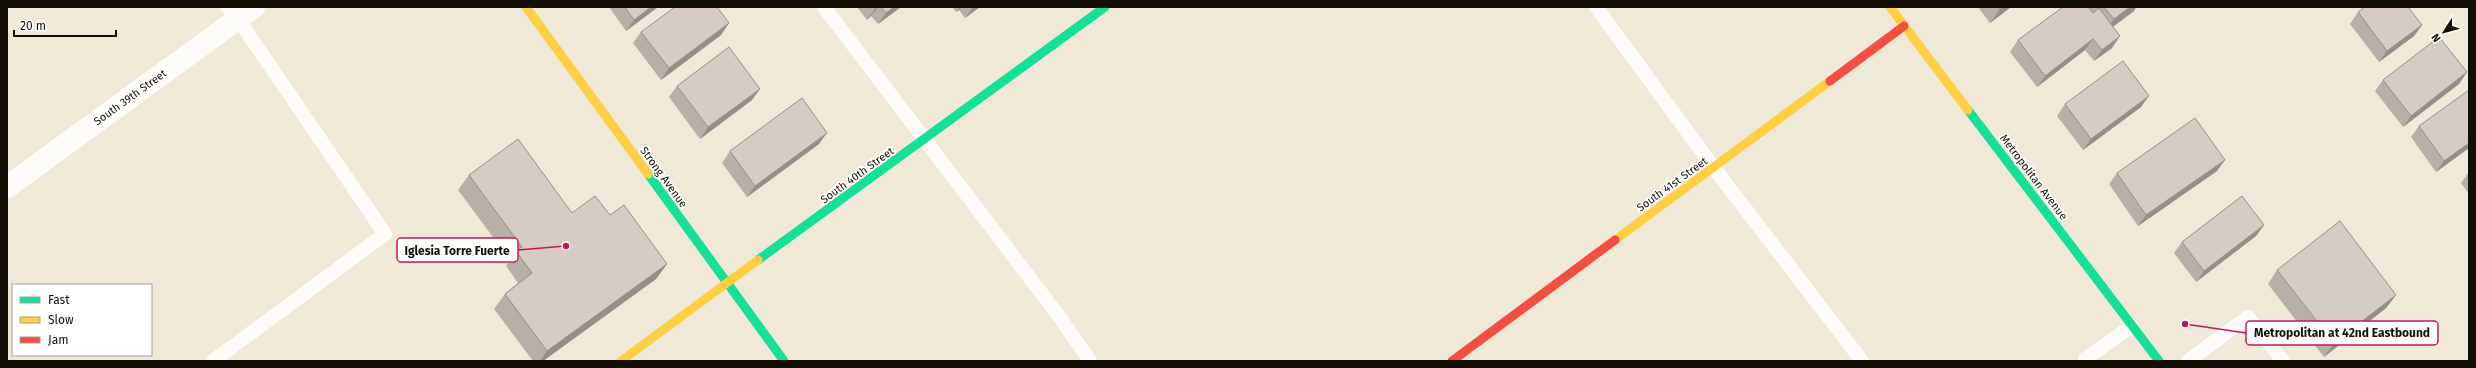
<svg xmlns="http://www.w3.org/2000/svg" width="2476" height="368" viewBox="0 0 2476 368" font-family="'Fira Sans',sans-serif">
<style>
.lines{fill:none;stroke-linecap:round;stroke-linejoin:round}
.lane{stroke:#fdfcf9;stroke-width:14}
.street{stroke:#fdfcf9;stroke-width:22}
.fast{stroke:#16e098;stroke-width:9}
.slow{stroke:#ffcf43;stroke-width:9}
.jam{stroke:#f24e42;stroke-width:9}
.wall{fill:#b9afa9}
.shaded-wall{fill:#968f89}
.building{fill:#d7ccc4;stroke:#968f89}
.labels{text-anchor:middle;stroke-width:3.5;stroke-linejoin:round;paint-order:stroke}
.street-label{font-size:11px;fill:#140f05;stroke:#fff}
.leader{fill:none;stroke:#c2185b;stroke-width:1.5}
.callout-dot{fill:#c2185b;stroke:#fff;stroke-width:1.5}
.callout{fill:#fff;stroke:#c2185b;stroke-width:1.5}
.callout-label{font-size:12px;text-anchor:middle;font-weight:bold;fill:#140f05}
</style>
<rect width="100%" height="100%" fill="#f0e9d8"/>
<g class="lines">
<g class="lane">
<path d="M824,7L1061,319L1090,361"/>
<path d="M1596,7L1714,168L1862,361"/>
<path d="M213,361L385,234L238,19L227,7"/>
<path d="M2087,361L2085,359L2132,326"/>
<path d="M2188,361L2248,317L2283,361"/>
</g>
<path class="street" d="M7,187L254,7"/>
<g class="fast">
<path d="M1968,110L2159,361"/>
<path d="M648,174L784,361"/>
<path d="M758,260L1105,7"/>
</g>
<g class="slow">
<path d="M526,7L648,174"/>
<path d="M1890,7L1968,110"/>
<path d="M1615,240L1830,81"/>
<path d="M621,361L758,260"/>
</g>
<g class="jam">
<path d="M1830,81L1904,26"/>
<path d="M1452,361L1615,240"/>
</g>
</g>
<g class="wall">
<path d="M609,7H658L626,31Z"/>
<path d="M857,7H901L878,24L871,16L867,20Z"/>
<path d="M952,7H980L965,18L959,10L956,12Z"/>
<path d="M1978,7H2011L1990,23Z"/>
<path d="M2063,7H2136L2134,11L2113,27L2112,48L2094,61L2085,50L2037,87L2010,52L2018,40Z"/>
<path d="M2358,12L2422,25L2414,36L2379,62L2350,24Z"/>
<path d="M641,32L721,35L661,80L633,43Z"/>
<path d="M2467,72L2459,84L2403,127L2375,91L2383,80Z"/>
<path d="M677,86L752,100L700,139L669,97Z"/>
<path d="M2065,104L2141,107L2083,150L2057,116Z"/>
<path d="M2419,126L2469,148L2436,172L2411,137Z"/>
<path d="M819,144L747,197L722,163L730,151Z"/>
<path d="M2217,171L2138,226L2109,184L2117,173Z"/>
<path d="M2469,172V194L2461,183Z"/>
<path d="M469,175L572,213L610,215L667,264L656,279L543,361H533L494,309L505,294L518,283L506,266L510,260L458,190Z"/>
<path d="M2264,225L2256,236L2196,282L2174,253L2182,242Z"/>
<path d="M2277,270L2396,295L2386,308L2324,357L2268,284Z"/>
</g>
<g class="shaded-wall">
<path d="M651,7H658L626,31L634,20Z"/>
<path d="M876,7H878L871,16L867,20Z"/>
<path d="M894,7H901L878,24L886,13Z"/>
<path d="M960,7H961L959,10L956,12Z"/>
<path d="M973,7H980L965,18Z"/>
<path d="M2003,7H2011L1990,23L2000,9Z"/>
<path d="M2130,7H2136L2134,11L2104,33L2114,19Z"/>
<path d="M729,23L721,35L661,80L669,68Z"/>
<path d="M2422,25L2414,36L2379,62L2387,51Z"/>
<path d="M2120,36L2112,48L2094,61L2102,50Z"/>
<path d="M2093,39L2085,50L2037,87L2045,76Z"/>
<path d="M2467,72L2459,84L2403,127L2411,116Z"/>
<path d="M760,89L752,100L700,139L708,127Z"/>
<path d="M2149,96L2141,107L2083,150L2091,139Z"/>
<path d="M827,133L819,144L747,197L755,186Z"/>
<path d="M2469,143V148L2436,172L2444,161Z"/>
<path d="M2225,160L2217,171L2138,226L2146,215Z"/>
<path d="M2264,225L2256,236L2196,282L2204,271Z"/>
<path d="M667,264L656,279L543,361H540L547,351Z"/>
<path d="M2396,295L2386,308L2324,357L2334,343Z"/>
</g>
<g class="building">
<path d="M625,7H651L634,20Z"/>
<path d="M675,7H717L729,23L669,68L641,32Z"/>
<path d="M881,7H894L886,13Z"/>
<path d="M1998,7H2003L2000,9Z"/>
<path d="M2063,7H2088L2093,13L2099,8L2120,36L2102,50L2093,39L2045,76L2018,40Z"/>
<path d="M2104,7H2130L2114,19Z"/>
<path d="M2365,7H2408L2422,25L2387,51L2358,12Z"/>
<path d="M2439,37L2467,72L2411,116L2383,80Z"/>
<path d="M729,47L760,89L708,127L677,86Z"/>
<path d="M2123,61L2149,96L2091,139L2065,104Z"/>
<path d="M2469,90V143L2444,161L2419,126Z"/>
<path d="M802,98L827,133L755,186L730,151Z"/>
<path d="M2195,118L2225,160L2146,215L2117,173Z"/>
<path d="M518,139L572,213L595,196L610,215L624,205L667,264L547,351L505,294L532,273L516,251L522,247L469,175Z"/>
<path d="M2242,196L2264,225L2204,271L2182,242Z"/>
<path d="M2340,221L2396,295L2334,343L2277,270Z"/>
</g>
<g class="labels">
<g class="street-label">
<text transform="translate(130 97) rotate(-36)" y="4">South 39th Street</text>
<text transform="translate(857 175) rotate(-36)" y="4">South 40th Street</text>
<text transform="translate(664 177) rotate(54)" y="4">Strong Avenue</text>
<text transform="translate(2034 177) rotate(53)" y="4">Metropolitan Avenue</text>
<text transform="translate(1672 184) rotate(-36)" y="4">South 41st Street</text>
</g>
</g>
<path class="leader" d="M566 246L518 250M2185 324L2246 333"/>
<g class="callout-dot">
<circle cx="566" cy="246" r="4"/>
<circle cx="2185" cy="324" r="4"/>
</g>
<g class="callout">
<rect x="397" y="238" width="121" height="24" rx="4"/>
<rect x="2246" y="321" width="192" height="24" rx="4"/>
</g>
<g class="callout-label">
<text x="457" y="255">Iglesia Torre Fuerte</text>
<text x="2342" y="337">Metropolitan at 42nd Eastbound</text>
</g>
<rect width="2476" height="368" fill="none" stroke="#140f05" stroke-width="16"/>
<rect x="12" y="284" width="140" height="72" fill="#ffffff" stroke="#a19f9b"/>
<rect x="20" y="297" width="20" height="6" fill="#16e098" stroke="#a19f9b"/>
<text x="48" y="304" font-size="12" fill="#140f05">Fast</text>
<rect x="20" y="317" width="20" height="6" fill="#ffcf43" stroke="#a19f9b"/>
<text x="48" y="324" font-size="12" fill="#140f05">Slow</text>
<rect x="20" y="337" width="20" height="6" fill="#f24e42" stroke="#a19f9b"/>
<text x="48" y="344" font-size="12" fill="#140f05">Jam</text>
<g transform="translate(2444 32) rotate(234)" stroke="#ffffff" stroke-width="3" paint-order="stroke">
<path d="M0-3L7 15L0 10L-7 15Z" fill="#140f05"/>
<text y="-6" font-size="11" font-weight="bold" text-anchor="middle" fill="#140f05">N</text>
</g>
<path d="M14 30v6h102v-6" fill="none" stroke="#140f05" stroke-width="2"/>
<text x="20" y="30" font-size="12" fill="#140f05" stroke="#ffffff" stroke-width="3" paint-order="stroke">20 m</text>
</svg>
